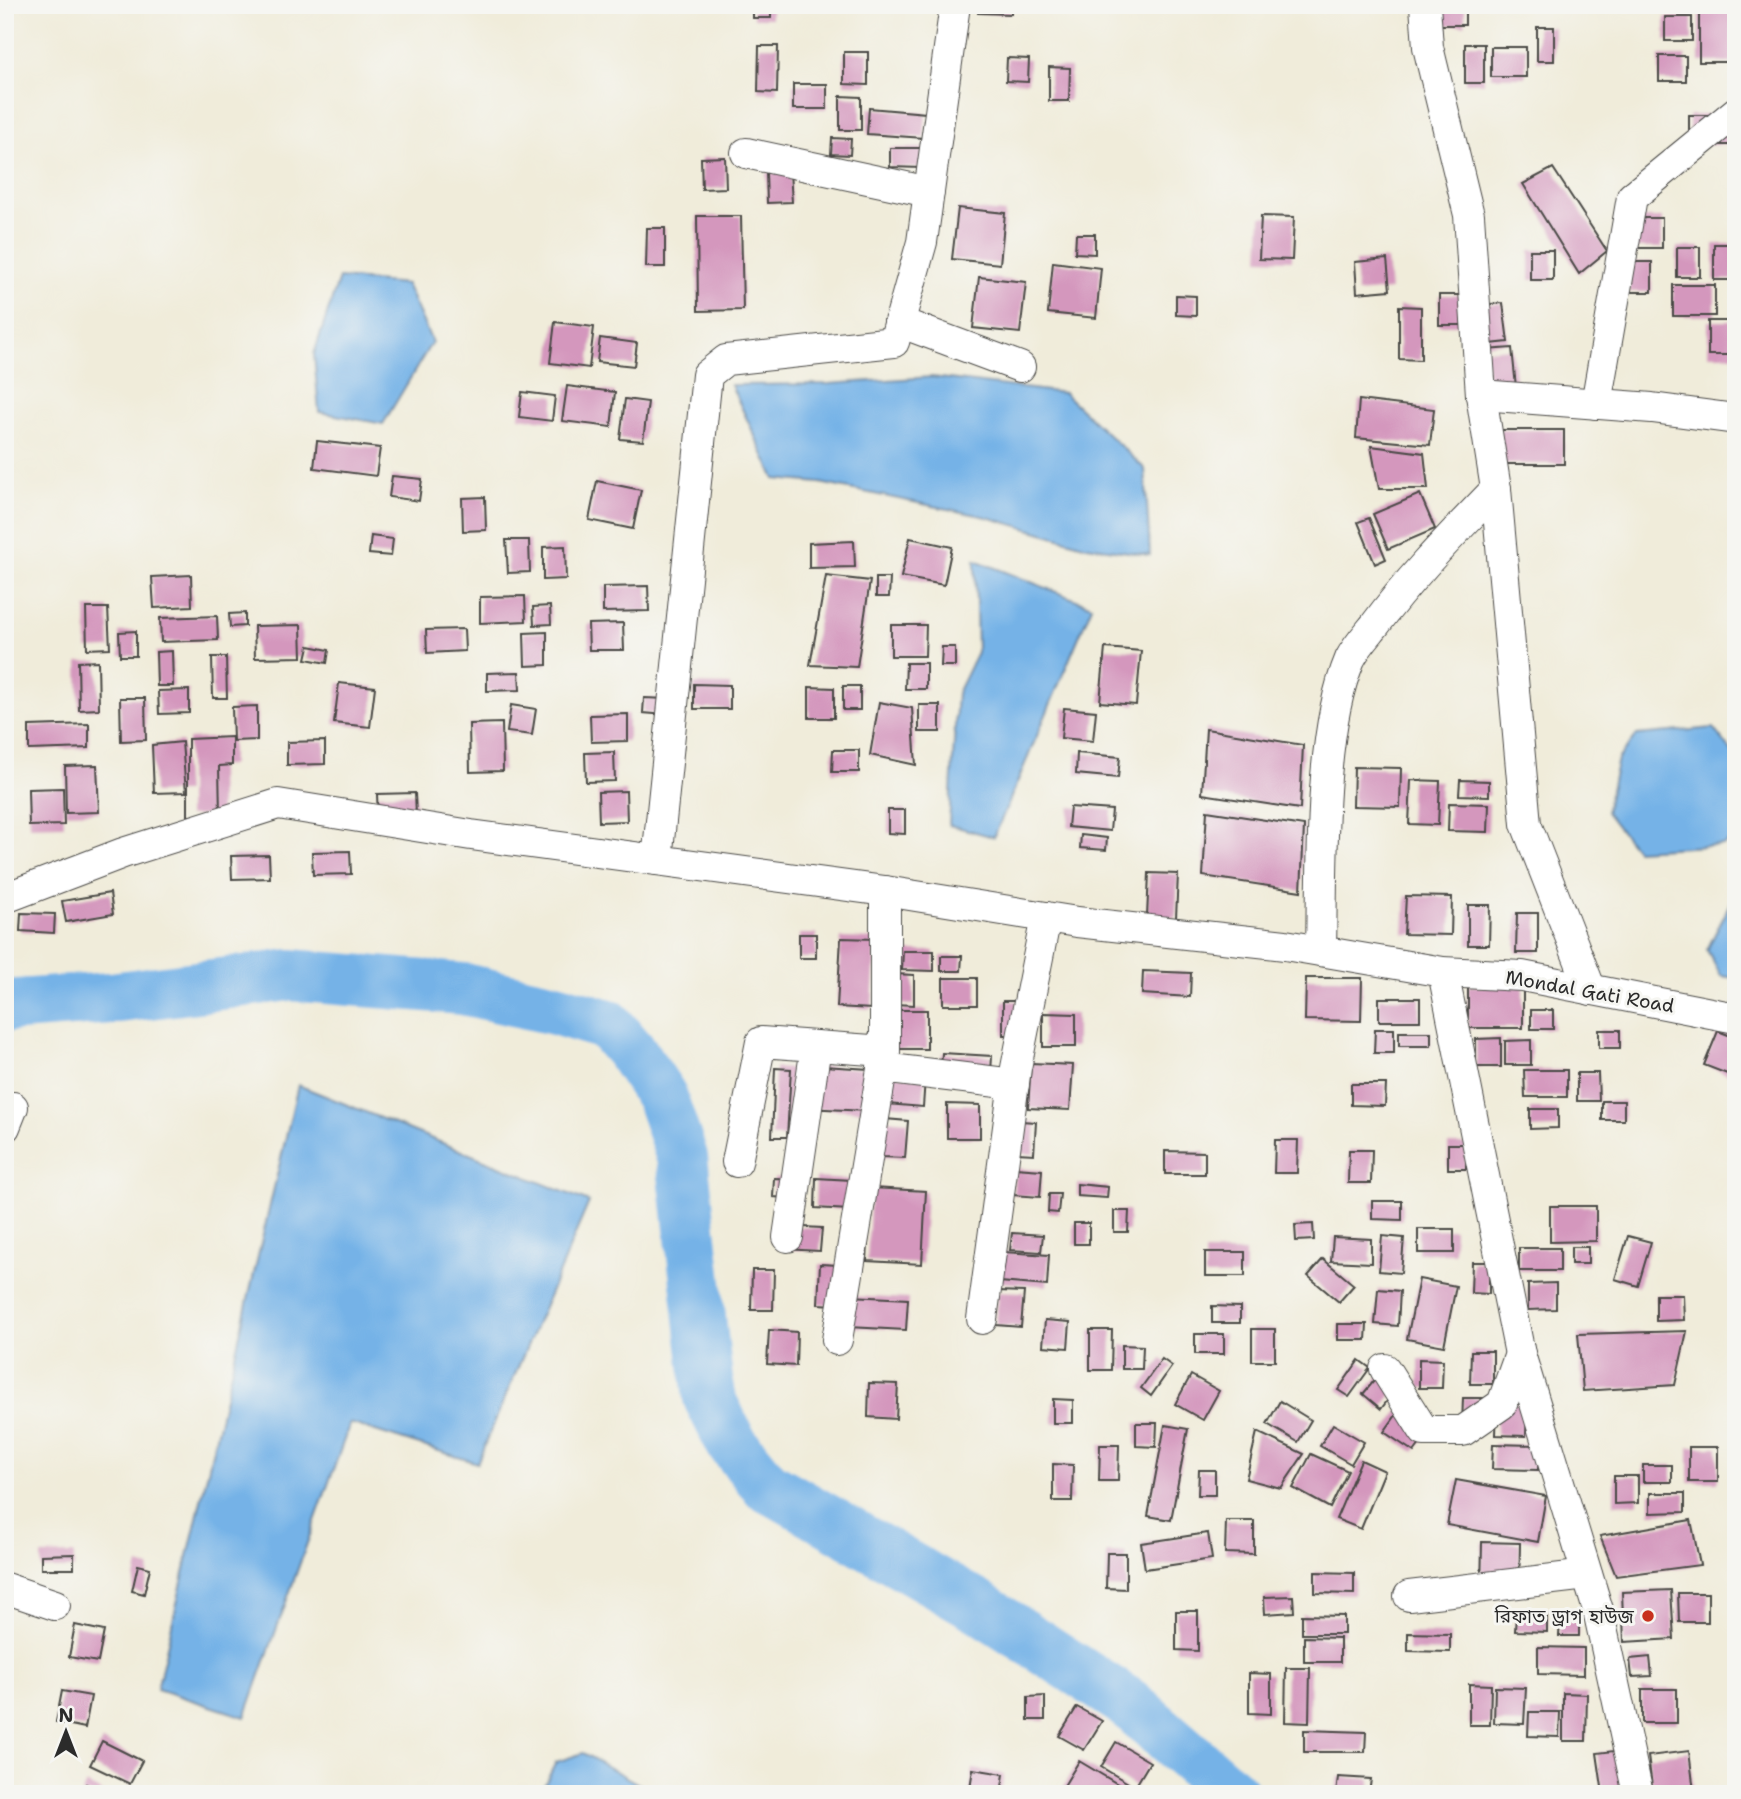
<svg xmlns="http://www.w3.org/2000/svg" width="1741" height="1799" viewBox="0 0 1741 1799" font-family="'Shantell Sans','Noto Sans Bengali',sans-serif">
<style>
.water{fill:#74b2e7;stroke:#506e89;stroke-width:2}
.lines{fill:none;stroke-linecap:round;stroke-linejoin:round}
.river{stroke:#74b2e7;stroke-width:52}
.building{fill:#d497bd}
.minor-casing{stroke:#494845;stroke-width:32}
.minor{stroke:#fff;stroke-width:30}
.poi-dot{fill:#c8321e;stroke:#f6f6f2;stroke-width:2.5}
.labels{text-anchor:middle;stroke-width:6;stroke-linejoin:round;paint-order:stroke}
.street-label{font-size:19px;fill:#2b2b2b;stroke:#f6f6f2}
.poi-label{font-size:19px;fill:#2b2b2b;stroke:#f6f6f2;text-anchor:end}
</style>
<rect width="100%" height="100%" fill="#f6f6f2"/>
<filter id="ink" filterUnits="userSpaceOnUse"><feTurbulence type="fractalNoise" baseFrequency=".0143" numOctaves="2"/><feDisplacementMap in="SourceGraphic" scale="14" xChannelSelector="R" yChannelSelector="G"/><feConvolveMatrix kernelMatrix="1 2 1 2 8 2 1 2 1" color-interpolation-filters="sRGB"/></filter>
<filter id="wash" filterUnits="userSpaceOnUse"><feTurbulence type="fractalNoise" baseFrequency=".00686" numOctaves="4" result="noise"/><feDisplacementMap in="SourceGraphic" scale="28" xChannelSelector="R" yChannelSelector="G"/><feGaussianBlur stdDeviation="1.57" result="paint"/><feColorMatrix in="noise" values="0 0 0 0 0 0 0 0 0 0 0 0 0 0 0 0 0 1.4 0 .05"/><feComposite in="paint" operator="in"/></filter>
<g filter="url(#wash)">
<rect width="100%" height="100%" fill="#f0ecda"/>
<g class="water">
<path d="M339,278L406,284L432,342L383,424L319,412L314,354Z"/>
<path d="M932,377L1064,393L1145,469L1150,555L1087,546L987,517L820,483L775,479L731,385L828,384Z"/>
<path d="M975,560L1092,606L994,837L949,825L957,693L977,652Z"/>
<path d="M1713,728L1736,757V835L1724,845L1636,850L1606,812L1618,759L1637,735Z"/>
<path d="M1736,891V978L1721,976L1707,950Z"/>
<path d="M298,1085L589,1202L477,1463L350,1423L245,1717L157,1689Z"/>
<path d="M583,1753L656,1794H540L556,1762Z"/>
</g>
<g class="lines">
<path class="river" d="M5,1006L111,998L290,975L463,989L555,1009L608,1025L633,1054L661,1096L682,1157L709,1398L731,1442L766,1485L981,1608L1128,1703L1233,1794"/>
</g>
<g id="blocks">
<g class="building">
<rect x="753" y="5" width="18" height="13"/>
<path d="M978,5H1011V14L978,13Z"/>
<rect x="1432" y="5" width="33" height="20"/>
<rect x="1699" y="5" width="33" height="57"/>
<rect x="1665" y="17" width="27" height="24"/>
<rect x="1537" y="27" width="17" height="34"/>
<rect x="1465" y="44" width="19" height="39"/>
<path d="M759,46H778L777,93L758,92Z"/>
<rect x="1491" y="47" width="35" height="30"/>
<path d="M844,52H868V85L844,84Z"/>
<rect x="1659" y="56" width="27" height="25"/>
<path d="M1007,58L1029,59L1028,82L1006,81Z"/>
<path d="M1049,67L1070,68L1069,101H1049Z"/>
<rect x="793" y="84" width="34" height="25"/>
<path d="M840,96L861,97V130H840Z"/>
<path d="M869,108L926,113L924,138L867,134Z"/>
<rect x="1689" y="115" width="42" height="30"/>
<path d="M832,138L851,139L850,155L831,154Z"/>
<path d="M890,148H923L922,168L890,167Z"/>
<path d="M725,157L726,188L702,189L701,158Z"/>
<path d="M1553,168L1607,251L1579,274L1523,184Z"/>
<path d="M790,172L792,202L767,203L766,173Z"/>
<path d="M958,208L1005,213L1000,264L952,259Z"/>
<path d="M697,216H741L743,310L698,311Z"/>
<path d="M1261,216L1294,217L1292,260L1259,259Z"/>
<rect x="1620" y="218" width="42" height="30"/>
<path d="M647,228H665V267H646Z"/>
<path d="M1076,234H1095V254L1075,253Z"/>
<rect x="1714" y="244" width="22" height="36"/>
<rect x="1677" y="247" width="23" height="30"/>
<rect x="1530" y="250" width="23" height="30"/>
<path d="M1387,259L1390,290L1357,293L1355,262Z"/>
<path d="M1053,262L1101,268L1096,318L1048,313Z"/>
<rect x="1629" y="262" width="23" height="30"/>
<path d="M979,277L1026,282L1020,333L973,328Z"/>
<rect x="1673" y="285" width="42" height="31"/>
<path d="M1176,295L1196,296V316L1176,315Z"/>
<rect x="1439" y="295" width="23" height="30"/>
<path d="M1503,303L1508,342L1481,345L1477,305Z"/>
<path d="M1399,306L1421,307V360L1399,359Z"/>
<rect x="1708" y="321" width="28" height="34"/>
<path d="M555,322L594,327L589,368L550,363Z"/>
<path d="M600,338L637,343L634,366L597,362Z"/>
<path d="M1512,348L1516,387L1489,390L1485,350Z"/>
<path d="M567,386L615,392L611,427L562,421Z"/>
<path d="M522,392L555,396L552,421L519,417Z"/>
<path d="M625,399L648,402L643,441L620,439Z"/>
<path d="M1359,400L1434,409L1430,445L1356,438Z"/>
<rect x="1499" y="430" width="65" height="34"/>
<path d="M317,441L380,448L376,476L314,468Z"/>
<path d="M1371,446L1424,453L1428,489H1379Z"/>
<path d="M392,476L422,479L419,501L389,497Z"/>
<path d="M597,481L641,490L633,529L589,520Z"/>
<path d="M1420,494L1435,529L1388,549L1373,514Z"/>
<path d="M485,497L486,530L463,531L462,498Z"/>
<path d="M1369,518L1386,559L1375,564L1358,522Z"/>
<path d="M371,536L393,539L391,556L369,554Z"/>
<path d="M910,538L952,547L944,585L901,577Z"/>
<path d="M506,540H529L530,572L508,573Z"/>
<path d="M854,541L855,567L809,568V543Z"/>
<path d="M565,546L566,579L543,580V547Z"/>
<path d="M191,575L192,606L154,608L152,577Z"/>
<path d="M826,576L870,581L857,667L810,665Z"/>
<path d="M876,578H890L889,597H876Z"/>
<path d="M648,586L649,611L603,612V587Z"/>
<path d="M525,596L526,621L480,623V597Z"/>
<path d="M550,606L551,624L534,625L533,607Z"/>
<path d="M86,608H108L110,648L87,649Z"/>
<path d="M245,613V626L230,627L229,614Z"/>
<path d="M217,616L218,640L161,642L160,618Z"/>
<path d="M623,623L624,650H589L588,624Z"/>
<path d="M301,625L302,657L255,658L254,626Z"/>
<path d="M891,625H926L925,656H891Z"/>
<path d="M464,629L465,651L427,653L426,630Z"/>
<path d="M136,631V656H120L119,632Z"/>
<path d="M547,632V665L525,666L524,633Z"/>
<path d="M309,646L329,650L327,663L306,659Z"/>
<path d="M942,647H955V666H941Z"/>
<path d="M1105,648L1141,651L1136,705L1100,702Z"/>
<path d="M172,651L173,686H157L156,652Z"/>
<path d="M212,657H226L227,698H213Z"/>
<path d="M98,661L99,709L79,710L78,662Z"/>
<path d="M906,663H926V689H905Z"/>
<path d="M519,672L520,690L487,691V673Z"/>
<path d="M339,683L375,687L370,727L334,723Z"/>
<path d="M694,684L730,685V709H694Z"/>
<rect x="843" y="686" width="17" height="24"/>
<path d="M809,687L834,688V718H809Z"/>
<path d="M189,690V713L159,714L158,691Z"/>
<path d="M120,698H145L146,740L121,741Z"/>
<path d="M644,698L667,699L666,715L643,713Z"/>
<path d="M879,702L912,708L916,765L870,755Z"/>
<path d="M511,705L536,709L532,735L507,732Z"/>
<rect x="919" y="705" width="21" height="27"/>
<path d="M257,706V740L233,741L232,707Z"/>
<path d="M1064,708L1096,711L1093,741L1061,738Z"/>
<path d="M628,714V741L591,742L590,715Z"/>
<path d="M502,723L503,771L470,772L469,724Z"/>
<path d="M89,724V748L29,750V726Z"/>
<path d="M1206,729L1303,745L1300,809L1202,794Z"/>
<path d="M232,737V765L219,766L220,815L188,816V739Z"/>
<path d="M325,741V764L287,765V742Z"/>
<path d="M182,742L186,792L154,793L152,745Z"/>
<path d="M833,750H859V772H832Z"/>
<path d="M614,752L615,781L586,782L585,753Z"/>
<path d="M1077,753L1120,757L1118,778L1076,774Z"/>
<path d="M97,765L99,812L66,813L65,766Z"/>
<path d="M1354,767L1401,768L1400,807L1353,806Z"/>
<path d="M1411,780L1440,781L1438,825L1409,824Z"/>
<path d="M1460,780L1489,781V796L1459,795Z"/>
<path d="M63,788L64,825L29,826L28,789Z"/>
<path d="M626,791L627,821L599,822L598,792Z"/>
<path d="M415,793L416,815L378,817L377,794Z"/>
<path d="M1449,803L1489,804L1488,832L1448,831Z"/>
<path d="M1070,807L1112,810L1110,831L1068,827Z"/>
<path d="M888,810H905V834L888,833Z"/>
<path d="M1207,811L1304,826L1301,891L1203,876Z"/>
<path d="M1081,835L1107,838L1106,850L1080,848Z"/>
<path d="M350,851L351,874L313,875L312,852Z"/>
<path d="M269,855L270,878L232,879L231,856Z"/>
<path d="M1149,873L1178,874L1176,918L1147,917Z"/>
<path d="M110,893L113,914L66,922L62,901Z"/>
<path d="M1406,896L1452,897L1451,935L1404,934Z"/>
<path d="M1468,905H1490L1489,945H1468Z"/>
<path d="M21,913L55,914L54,933L20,931Z"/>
<path d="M1517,913H1538V953H1516Z"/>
<rect x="799" y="934" width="17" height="24"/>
<path d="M841,938L876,939L872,1009L837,1007Z"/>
<path d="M903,951H934V971L902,970Z"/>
<path d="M941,956H962L961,971H941Z"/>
<path d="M1143,971L1191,973L1190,997L1142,994Z"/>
<path d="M894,974L914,975V1005L894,1004Z"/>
<rect x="943" y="978" width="34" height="27"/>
<path d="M1306,978H1362L1361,1021L1305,1020Z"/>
<rect x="1468" y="986" width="55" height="42"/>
<rect x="1379" y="998" width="41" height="23"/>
<path d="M1003,1001H1017L1016,1035H1003Z"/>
<path d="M891,1010H927V1049H890Z"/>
<rect x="1531" y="1010" width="22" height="19"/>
<path d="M1043,1013L1076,1014V1047H1043Z"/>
<path d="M1375,1029H1394V1053H1374Z"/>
<rect x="1599" y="1030" width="21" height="18"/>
<path d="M1718,1031L1736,1038L1735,1077L1704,1065Z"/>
<rect x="1399" y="1032" width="32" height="14"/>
<path d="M1501,1038V1067H1476V1039Z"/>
<path d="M1531,1040V1065H1505V1041Z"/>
<path d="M942,1053L992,1056L991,1072L941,1069Z"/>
<path d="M1031,1063L1073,1065L1070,1110L1028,1108Z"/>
<path d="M808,1065L869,1069L867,1111L805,1108Z"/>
<path d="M775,1068L791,1069L787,1137H772Z"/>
<path d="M1524,1070H1567V1097H1525Z"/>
<path d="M1577,1073H1598L1599,1101H1577Z"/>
<path d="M890,1075L925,1078L923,1107L887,1104Z"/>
<path d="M1351,1084H1386L1385,1106L1351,1105Z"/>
<rect x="1602" y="1101" width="22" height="19"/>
<path d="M947,1104L980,1105V1138H947Z"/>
<path d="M1530,1109H1558V1128L1530,1129Z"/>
<path d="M885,1119L908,1121L905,1158L882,1157Z"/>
<path d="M1020,1121L1036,1122L1034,1154L1017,1153Z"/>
<path d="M1275,1140H1298L1297,1173H1274Z"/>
<rect x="1448" y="1144" width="18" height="25"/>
<path d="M1349,1150H1372L1371,1183H1348Z"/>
<path d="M1165,1151L1205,1152V1174H1165Z"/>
<path d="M1015,1168L1042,1170L1040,1197L1013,1195Z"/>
<path d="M774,1178L802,1179L801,1199L773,1197Z"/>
<path d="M816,1178L852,1180L850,1210L815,1208Z"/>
<path d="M1077,1184L1108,1187L1107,1198L1077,1196Z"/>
<path d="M871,1188L926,1191L922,1264L867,1261Z"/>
<path d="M1049,1194H1060L1058,1213L1048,1212Z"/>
<path d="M1372,1201H1402V1220L1372,1219Z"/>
<path d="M1550,1206H1596V1241L1550,1242Z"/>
<path d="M1114,1211H1129L1128,1232H1114Z"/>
<rect x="1074" y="1223" width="15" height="21"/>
<path d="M1313,1224L1314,1240L1296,1241L1295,1225Z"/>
<path d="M784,1226L822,1228L820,1251L783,1249Z"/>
<rect x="1418" y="1229" width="36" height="24"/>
<path d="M1012,1233L1043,1235L1041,1252L1010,1250Z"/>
<path d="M1382,1236L1404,1238L1401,1273L1379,1271Z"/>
<path d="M1628,1236L1651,1242L1638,1286L1615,1279Z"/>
<path d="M1333,1237L1371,1239V1263L1331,1261Z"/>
<rect x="1571" y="1247" width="17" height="17"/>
<rect x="1519" y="1248" width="41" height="23"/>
<path d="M1003,1252L1049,1255L1047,1286L1000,1282Z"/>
<rect x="1205" y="1252" width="40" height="24"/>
<path d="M1323,1259L1354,1285L1339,1302L1308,1276Z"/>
<path d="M1472,1262H1489V1294L1471,1293Z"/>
<path d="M820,1264L838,1265L836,1305L818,1304Z"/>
<path d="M752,1270H774L773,1310H751Z"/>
<path d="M1419,1279L1456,1286L1444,1346L1407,1339Z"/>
<path d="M1556,1283V1309L1528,1310V1284Z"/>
<path d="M1378,1289L1400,1291L1398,1326L1375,1324Z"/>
<path d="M998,1291L1024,1292L1021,1327L996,1325Z"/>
<path d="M1656,1295H1683L1684,1320L1656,1321Z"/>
<path d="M851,1296L908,1299L906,1330L849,1327Z"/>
<path d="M1212,1306L1240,1307V1323H1212Z"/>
<path d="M1045,1320L1070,1322L1068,1348L1043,1346Z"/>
<path d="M1338,1324H1367L1366,1340H1338Z"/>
<rect x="1252" y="1329" width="23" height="32"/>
<path d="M769,1330L797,1332L796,1366L767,1364Z"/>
<path d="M1090,1330H1112L1111,1370H1090Z"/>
<path d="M1687,1331L1675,1385L1583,1391L1578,1334Z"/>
<rect x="1195" y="1334" width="29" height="20"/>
<path d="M1122,1345L1143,1346L1142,1369H1122Z"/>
<path d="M1471,1351H1493V1384H1470Z"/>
<path d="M1162,1359L1172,1366L1151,1396L1141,1388Z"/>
<path d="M1419,1359L1443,1360L1442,1388H1419Z"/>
<path d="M1359,1360L1370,1368L1349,1397L1338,1390Z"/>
<path d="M1191,1375L1219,1391L1203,1420L1175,1404Z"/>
<path d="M1379,1375L1396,1389L1381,1409L1363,1394Z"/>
<path d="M869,1383L898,1384L896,1419L868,1417Z"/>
<path d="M1463,1398H1487L1462,1426Z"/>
<path d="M1053,1399L1073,1400V1423H1053Z"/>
<path d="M1280,1401L1311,1420L1298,1442L1267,1424Z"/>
<path d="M1497,1403L1527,1404L1526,1436L1496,1435Z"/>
<path d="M1399,1411L1429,1432L1414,1452L1384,1432Z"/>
<path d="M1136,1423H1157L1156,1447L1136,1446Z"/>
<path d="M1333,1424L1364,1442L1351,1464L1320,1446Z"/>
<path d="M1165,1425L1188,1429L1171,1520L1148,1516Z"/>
<path d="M1257,1432L1304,1454L1281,1488L1246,1479Z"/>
<path d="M1493,1444L1539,1445L1538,1470L1492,1469Z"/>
<path d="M1100,1445H1119L1118,1481H1099Z"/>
<rect x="1689" y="1447" width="29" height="35"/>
<path d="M1311,1454L1348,1471L1330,1508L1293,1488Z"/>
<path d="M1361,1460L1385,1471L1361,1529L1336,1519Z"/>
<path d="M1053,1464L1073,1465L1072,1501H1053Z"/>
<rect x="1643" y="1465" width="29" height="17"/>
<path d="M1199,1470H1215V1495H1198Z"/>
<path d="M1614,1476H1638V1503L1614,1504Z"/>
<path d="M1456,1480L1546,1496L1538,1542L1447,1525Z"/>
<path d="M1650,1493H1685V1512L1650,1513Z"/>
<path d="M1691,1520L1700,1565L1616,1576L1600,1536Z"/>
<path d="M1226,1521H1254V1554L1225,1553Z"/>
<path d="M1208,1533L1212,1559L1145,1569L1141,1543Z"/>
<path d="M1482,1542L1520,1543L1519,1592H1481Z"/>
<path d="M1107,1553H1126V1589L1106,1588Z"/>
<path d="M74,1554V1569H41V1555Z"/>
<path d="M138,1565L150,1568L144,1594L132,1591Z"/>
<path d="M1315,1572L1354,1573V1594L1315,1593Z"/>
<path d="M1671,1590L1674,1639L1624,1642L1622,1592Z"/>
<path d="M1678,1593H1708V1622H1679Z"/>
<path d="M1293,1596L1294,1612L1265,1614L1264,1597Z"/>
<path d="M1176,1611H1198V1651L1176,1650Z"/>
<path d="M1516,1614H1547V1632L1515,1631Z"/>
<path d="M1302,1615L1344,1616V1634H1302Z"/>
<path d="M1560,1621H1579V1636H1559Z"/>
<path d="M75,1625L104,1631L98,1662L69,1657Z"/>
<path d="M1408,1633L1450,1634V1652L1408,1651Z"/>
<path d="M1304,1637L1340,1638V1662H1304Z"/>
<path d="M1538,1647L1584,1648V1675L1538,1674Z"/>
<path d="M1650,1657L1652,1676L1632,1677L1630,1659Z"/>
<path d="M1286,1668H1310L1309,1723L1285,1722Z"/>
<path d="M1249,1673L1271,1674V1714L1249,1713Z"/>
<path d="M1469,1684L1491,1685L1490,1725H1469Z"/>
<path d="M1495,1687L1526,1688L1524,1724L1494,1723Z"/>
<rect x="1642" y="1689" width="35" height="34"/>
<path d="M62,1691L91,1696L85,1728L56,1722Z"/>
<path d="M1563,1693L1587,1694L1586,1741H1563Z"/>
<path d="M1045,1696V1720H1028V1697Z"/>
<path d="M1077,1707L1102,1721L1084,1750L1059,1736Z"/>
<path d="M1529,1712H1560L1559,1737L1528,1736Z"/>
<path d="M1304,1730L1366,1732L1365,1752H1304Z"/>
<path d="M102,1741L142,1761L130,1784L90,1765Z"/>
<path d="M1116,1742L1150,1762L1135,1787L1101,1767Z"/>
<path d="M1622,1750L1628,1794H1603L1597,1753Z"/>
<path d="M1689,1751L1694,1791L1653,1794L1648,1756Z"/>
<path d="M1079,1761L1126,1789L1122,1794H1059Z"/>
<path d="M973,1769L1004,1774L1001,1794H969Z"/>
<path d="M1338,1777L1371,1779L1369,1794H1336Z"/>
<path d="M86,1784L105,1794H81Z"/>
</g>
</g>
</g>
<g filter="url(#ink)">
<use href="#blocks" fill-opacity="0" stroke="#494845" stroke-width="2"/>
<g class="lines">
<defs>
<g id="minor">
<path d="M1425,5L1428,47L1469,215L1481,395L1496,489L1526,824L1591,990"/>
<path d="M746,153L929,192"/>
<path d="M899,322L1020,367"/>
<path d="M1481,395L1652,408L1736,419"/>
<path d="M1596,404L1632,197L1736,112"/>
<path d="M657,860L707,375L726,360L894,342L922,242L955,5"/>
<path d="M5,898L123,853L278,804L471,835L885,891L1077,922L1285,945L1443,972L1522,976L1736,1018"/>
<path d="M1321,951C1323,868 1318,735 1350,659C1356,647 1367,635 1375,625C1411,576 1454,533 1496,489"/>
<path d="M1443,972L1520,1354L1598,1610L1638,1794"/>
<path d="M882,1068L1014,1084"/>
<path d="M5,1107H13L5,1127"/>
<path d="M737,1162L761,1042L885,1051"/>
<path d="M788,1237L816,1046"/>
<path d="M982,1319L1016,1068L1046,917"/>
<path d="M837,1340L885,1051V891"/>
<path d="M1385,1369L1424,1431H1463L1502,1404L1520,1354"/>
<path d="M5,1588L55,1605"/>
<path d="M1409,1596L1587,1575"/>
</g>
</defs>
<use href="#minor" class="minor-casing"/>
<use href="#minor" class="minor"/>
</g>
</g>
<circle class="poi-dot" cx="1648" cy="1616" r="7"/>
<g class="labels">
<g class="street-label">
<text transform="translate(1590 991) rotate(10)" y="7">Mondal Gati Road</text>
</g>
<g class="poi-label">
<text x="1634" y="1623">রিফাত ড্রাগ হাউজ</text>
</g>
</g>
<rect width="1741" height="1799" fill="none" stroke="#f6f6f2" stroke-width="28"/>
<g transform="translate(66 1732)" stroke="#f6f6f2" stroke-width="5" paint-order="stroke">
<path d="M0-5L12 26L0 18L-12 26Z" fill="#2b2b2b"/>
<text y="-10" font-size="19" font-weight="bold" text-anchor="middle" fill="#2b2b2b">N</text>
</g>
</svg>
